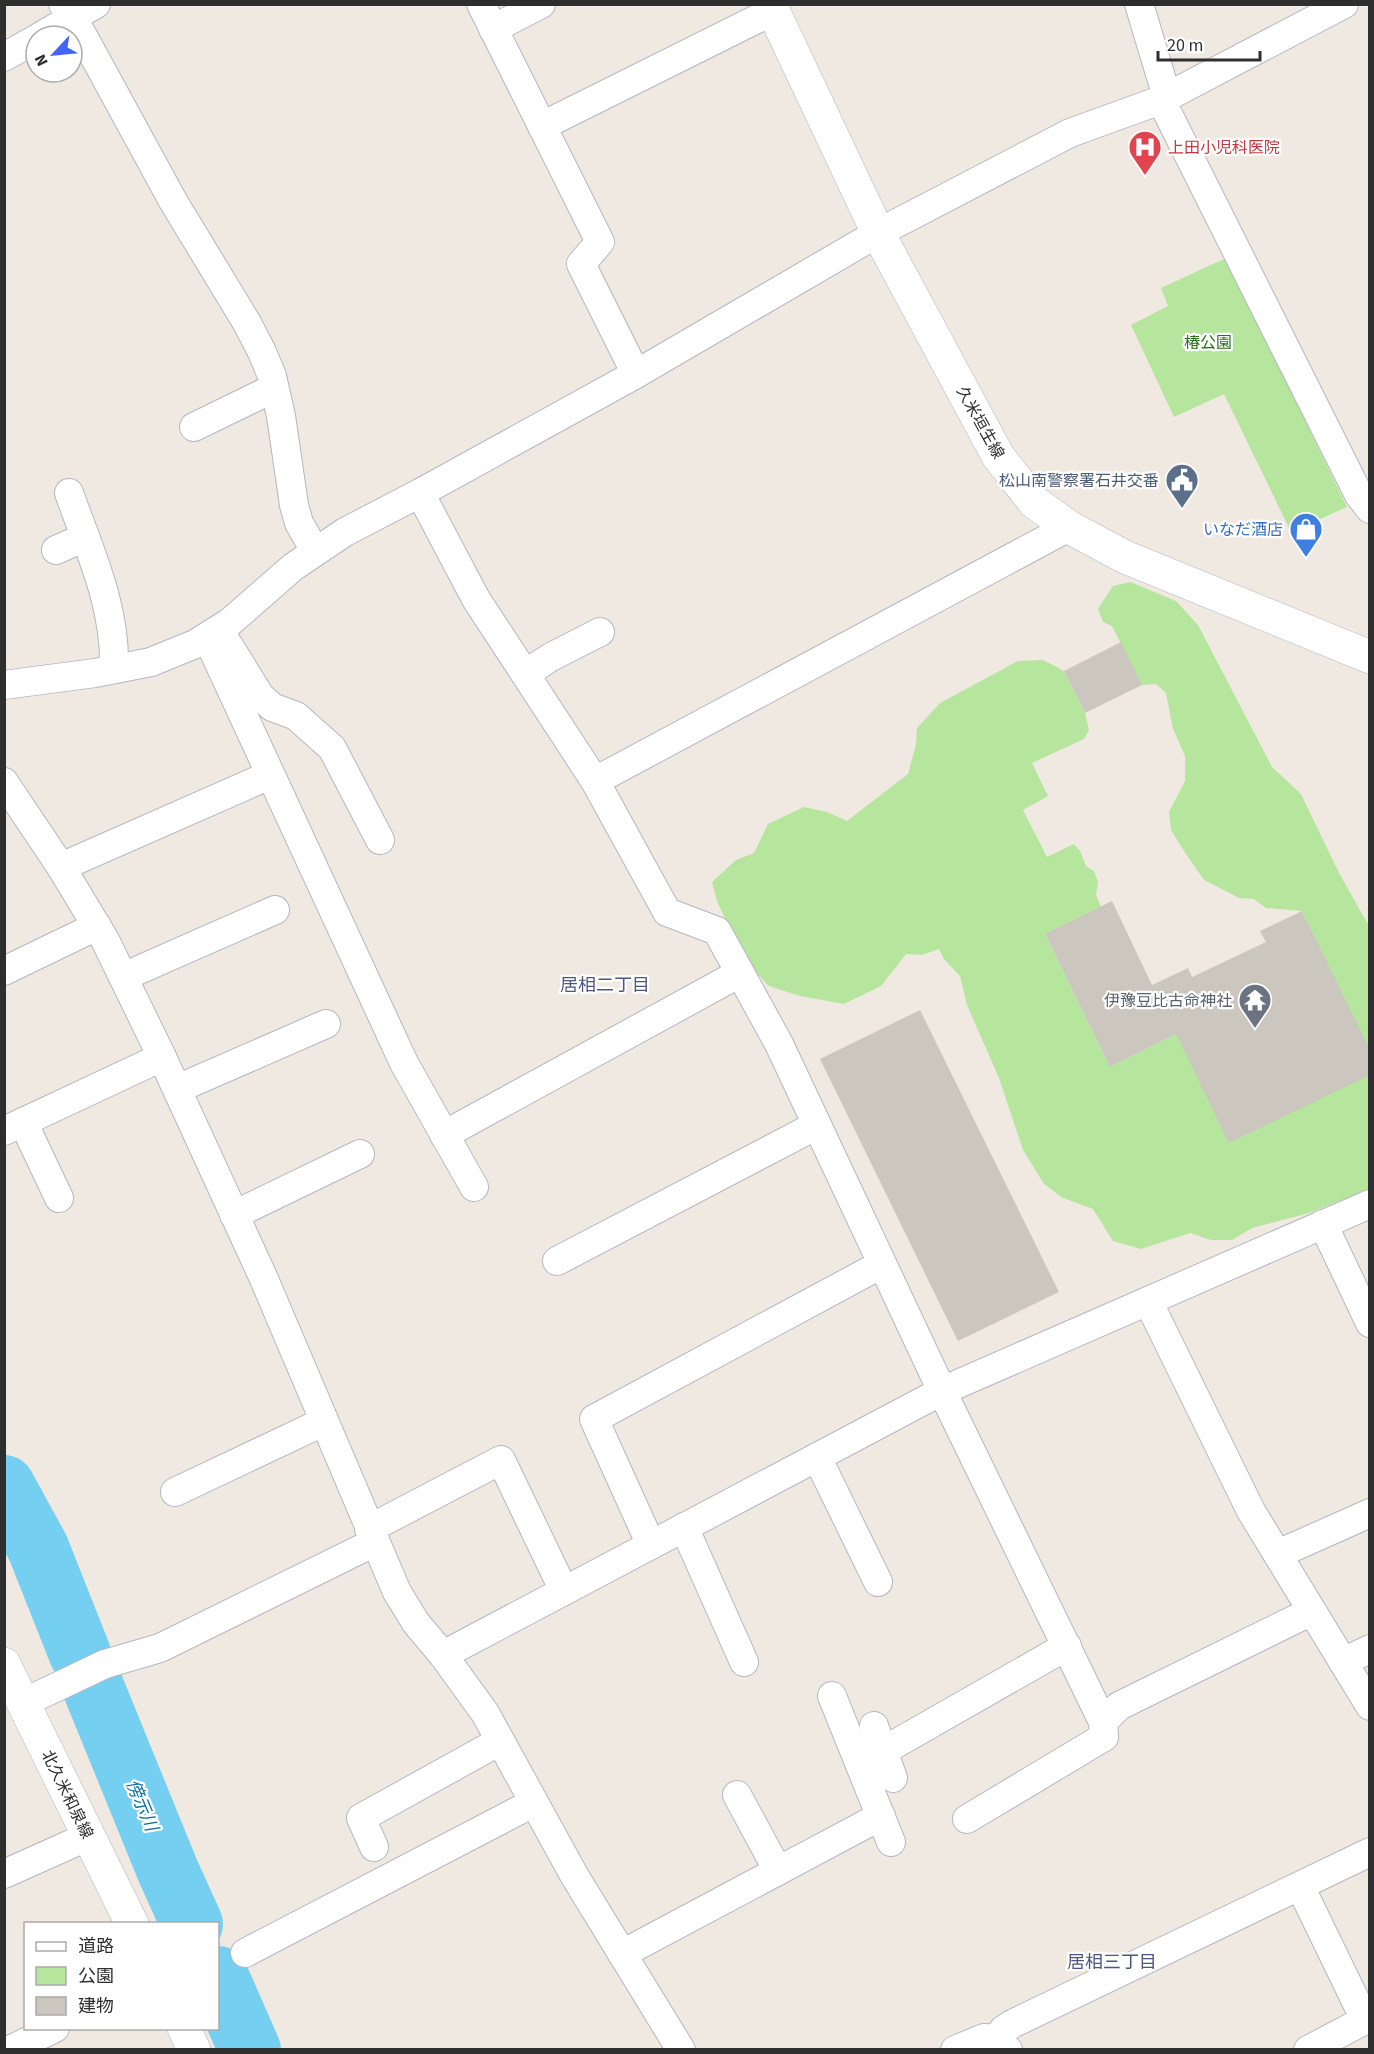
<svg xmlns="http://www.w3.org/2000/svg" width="1374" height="2054" viewBox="0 0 1374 2054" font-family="'Source Sans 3','Noto Sans JP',sans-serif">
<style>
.green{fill:#b6e59e}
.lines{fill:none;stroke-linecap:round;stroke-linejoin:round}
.river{stroke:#75cff0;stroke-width:62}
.building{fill:#cbc7bf}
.minor-casing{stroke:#b4b7c1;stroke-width:30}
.tertiary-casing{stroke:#b4b7c1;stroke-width:34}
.secondary-casing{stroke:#b4b7c1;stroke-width:34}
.minor{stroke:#fff;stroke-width:28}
.tertiary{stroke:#fff;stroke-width:33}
.secondary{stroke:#fff;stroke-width:33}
.labels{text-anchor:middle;stroke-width:4.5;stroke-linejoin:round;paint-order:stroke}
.health-label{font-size:16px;fill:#be3a42;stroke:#fff;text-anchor:start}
.park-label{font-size:16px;fill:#2c6e1b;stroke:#fff}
.street-label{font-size:16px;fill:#2e2e2e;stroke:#fff}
.service-label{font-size:16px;fill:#4e5e75;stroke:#fff;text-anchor:end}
.shop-label{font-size:16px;fill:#366cbe;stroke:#fff;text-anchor:end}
.worship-label{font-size:16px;fill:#5b616d;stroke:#fff;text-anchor:end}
.neighbourhood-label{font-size:18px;fill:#4d5680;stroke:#fff}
.water-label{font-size:18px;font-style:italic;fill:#0d6fa3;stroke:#fff}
</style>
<rect width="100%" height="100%" fill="#efe9e1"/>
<g class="green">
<path d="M1226,258L1347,507L1291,532L1224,394L1174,417L1131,325L1168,306L1161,288Z"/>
<path d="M1130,582L1176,601L1198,625L1272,767L1301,794L1339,873L1369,926V1050L1302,911L1266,908L1254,899L1239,898L1204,880L1184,851L1171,830L1169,812L1185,781V756L1173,729L1166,693L1156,684L1142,685L1112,626L1103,622L1098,609L1113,586Z"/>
<path d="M1043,660L1064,671L1085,713L1089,730L1084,739L1032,763L1048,796L1023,810L1047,857L1074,844L1080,851L1086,866L1094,871L1098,882L1096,895L1101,907L1045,934L1110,1067L1176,1034L1369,1075V1189L1309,1213L1252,1228L1232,1240H1211L1190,1233L1141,1249L1113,1241L1093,1209L1063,1198L1044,1184L1023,1150L999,1078L967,1005L960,976L944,959L939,949L922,955L906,954L881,986L844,1004L800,996L769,986L744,960L717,901L712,882L736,860L754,853L768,824L804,807L827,812L847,821L908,774L916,744L917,728L940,703L1018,661Z"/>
</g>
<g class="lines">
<g class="river">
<path d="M4,1486L38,1548L80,1654"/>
<path d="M93,1687L168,1871L192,1924"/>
<path d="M218,1977L250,2050"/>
</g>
</g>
<g class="building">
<path d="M1121,642L1142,685L1085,713L1064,671Z"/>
<path d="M1112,901L1152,985L1188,968L1192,977L1266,942L1260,931L1302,911L1370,1050V1075L1229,1143L1176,1034L1110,1067L1045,934Z"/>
<path d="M920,1010L1059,1292L958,1341L820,1059Z"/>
</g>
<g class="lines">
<defs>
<g id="minor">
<path d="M63,4L83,36L173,201L247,323L262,352L272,376L281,416L294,505L299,523L315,551"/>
<path d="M481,4L600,242L581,264L636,374"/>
<path d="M1139,4L1167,97"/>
<path d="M493,29L541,4"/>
<path d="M41,36L96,4"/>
<path d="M4,57L36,39"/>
<path d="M1161,100L1359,495L1370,509"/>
<path d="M542,126L773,11"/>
<path d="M194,427L274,388"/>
<path d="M69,493C90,552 116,606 114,669"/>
<path d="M420,493L476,599L595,781L667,912L717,931L779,1044L942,1391L1103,1722"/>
<path d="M56,550L85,537"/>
<path d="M223,636L260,696L272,707L296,716L332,748L380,840"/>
<path d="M207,637L404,1063L474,1187"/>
<path d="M525,674L551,657L600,632"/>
<path d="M4,685L95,673L151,662L195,644L230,622L293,567L345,532L420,493L636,374L878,233L1070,133L1161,100L1344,4"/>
<path d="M595,781L1069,527"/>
<path d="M4,782L61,867L105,940L162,1057L264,1279L397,1592L416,1623L443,1655L485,1713L574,1875L681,2050"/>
<path d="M61,867L270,775"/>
<path d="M4,971L97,926"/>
<path d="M123,977L275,910"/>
<path d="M177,1089L326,1024"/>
<path d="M23,1122L59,1198"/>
<path d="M4,1131L162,1057"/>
<path d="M444,1135L740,973"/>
<path d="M234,1215L360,1154"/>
<path d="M1323,1224L1370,1323"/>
<path d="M557,1261L817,1125"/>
<path d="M1148,1301L1251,1511L1370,1706"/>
<path d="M817,1457L878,1582"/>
<path d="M175,1492L323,1422"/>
<path d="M684,1527L744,1662"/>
<path d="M369,1529L501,1460L564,1591"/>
<path d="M651,1545L594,1419L882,1264"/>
<path d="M1278,1554L1370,1513"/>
<path d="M443,1655L942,1391L1370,1204"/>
<path d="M1343,1662L1370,1649"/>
<path d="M832,1696L891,1842"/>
<path d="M23,1703L105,1664L160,1648L375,1542"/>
<path d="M874,1726L893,1778"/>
<path d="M883,1751L1067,1646"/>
<path d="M737,1795L778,1871"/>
<path d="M967,1819L1104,1737L1103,1722L1119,1706L1312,1611"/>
<path d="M374,1847L361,1818L500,1741"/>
<path d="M4,1874L89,1836"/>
<path d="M1300,1886L1365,2020L1308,2050"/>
<path d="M245,1953L533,1803"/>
<path d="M622,1954L881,1816"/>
<path d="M998,2039L1003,2030L1012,2024L1370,1852"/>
<path d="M10,2050L55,2028"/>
<path d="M955,2050L984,2038L998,2039L1008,2050"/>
</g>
<g id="tertiary">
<path d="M4,1664L132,1924"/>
<path d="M184,2028L194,2050"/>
</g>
<path id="secondary" d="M770,4L878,233L998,456L1034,502L1069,527L1125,557L1370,657"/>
</defs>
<use href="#minor" class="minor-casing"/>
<use href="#tertiary" class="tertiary-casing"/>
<use href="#secondary" class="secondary-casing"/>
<use href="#minor" class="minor"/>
<use href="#tertiary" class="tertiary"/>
<use href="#secondary" class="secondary"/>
</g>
<defs>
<symbol id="hospital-pin" viewBox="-11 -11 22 30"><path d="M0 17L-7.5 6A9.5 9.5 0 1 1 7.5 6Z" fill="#e0444e" stroke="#fff"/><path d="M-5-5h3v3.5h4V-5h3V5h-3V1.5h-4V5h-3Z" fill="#fff"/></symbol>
<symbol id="civic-pin" viewBox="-11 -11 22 30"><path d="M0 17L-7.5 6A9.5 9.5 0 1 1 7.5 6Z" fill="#5c6f8a" stroke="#fff"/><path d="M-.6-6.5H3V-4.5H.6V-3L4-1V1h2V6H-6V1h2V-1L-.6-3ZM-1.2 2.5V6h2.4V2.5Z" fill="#fff"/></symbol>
<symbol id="shop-pin" viewBox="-11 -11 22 30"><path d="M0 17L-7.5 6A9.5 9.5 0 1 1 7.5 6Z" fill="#3f7fe0" stroke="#fff"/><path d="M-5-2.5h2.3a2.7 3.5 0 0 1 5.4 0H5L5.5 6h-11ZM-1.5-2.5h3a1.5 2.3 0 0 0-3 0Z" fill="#fff"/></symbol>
<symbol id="temple-pin" viewBox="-11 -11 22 30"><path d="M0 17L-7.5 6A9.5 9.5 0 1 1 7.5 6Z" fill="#6b7280" stroke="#fff"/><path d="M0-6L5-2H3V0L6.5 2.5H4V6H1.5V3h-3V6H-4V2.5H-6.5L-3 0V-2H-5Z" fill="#fff"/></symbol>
</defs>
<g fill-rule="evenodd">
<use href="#hospital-pin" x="1126" y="128" width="38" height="52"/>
<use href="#civic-pin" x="1163" y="461" width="38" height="52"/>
<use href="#shop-pin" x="1287" y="510" width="38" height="52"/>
<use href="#temple-pin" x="1236" y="981" width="38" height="52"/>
</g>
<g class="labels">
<g class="health-label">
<text x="1168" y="153">上田小児科医院</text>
</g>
<g class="park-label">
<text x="1208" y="348">椿公園</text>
</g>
<g class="street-label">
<text transform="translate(981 422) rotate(61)" y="6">久米垣生線</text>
<text transform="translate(68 1794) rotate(64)" y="6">北久米和泉線</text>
</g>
<g class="service-label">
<text x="1159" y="486">松山南警察署石井交番</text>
</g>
<g class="shop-label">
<text x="1283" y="535">いなだ酒店</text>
</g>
<g class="worship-label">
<text x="1232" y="1006">伊豫豆比古命神社</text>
</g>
<g class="neighbourhood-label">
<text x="605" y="991">居相二丁目</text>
<text x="1112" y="1968">居相三丁目</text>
</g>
<g class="water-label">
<text transform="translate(142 1805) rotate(67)" y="6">傍示川</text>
</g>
</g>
<rect width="1374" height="2054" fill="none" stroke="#2e2e2e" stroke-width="12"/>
<rect x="24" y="1922" width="195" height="108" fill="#ffffff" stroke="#ababab" stroke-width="1.5"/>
<rect x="36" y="1942" width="30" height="9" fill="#ffffff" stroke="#ababab" stroke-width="1.5"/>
<text x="78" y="1952" font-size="18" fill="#2e2e2e">道路</text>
<rect x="36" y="1967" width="30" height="18" fill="#b6e59e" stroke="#ababab" stroke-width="1.5"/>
<text x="78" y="1982" font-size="18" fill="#2e2e2e">公園</text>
<rect x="36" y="1997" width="30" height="18" fill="#cbc7bf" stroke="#ababab" stroke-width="1.5"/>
<text x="78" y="2012" font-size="18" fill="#2e2e2e">建物</text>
<g transform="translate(54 54) rotate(244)"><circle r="28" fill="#ffffff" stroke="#ababab" stroke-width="1.5"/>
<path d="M0-4.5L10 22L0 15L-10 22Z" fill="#4264fb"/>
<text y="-9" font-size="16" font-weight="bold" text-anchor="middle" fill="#2e2e2e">N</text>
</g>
<path d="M1158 51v9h102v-9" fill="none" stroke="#2e2e2e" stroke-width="3"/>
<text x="1167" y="51" font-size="18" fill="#2e2e2e" stroke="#ffffff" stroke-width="4.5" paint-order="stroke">20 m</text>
</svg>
